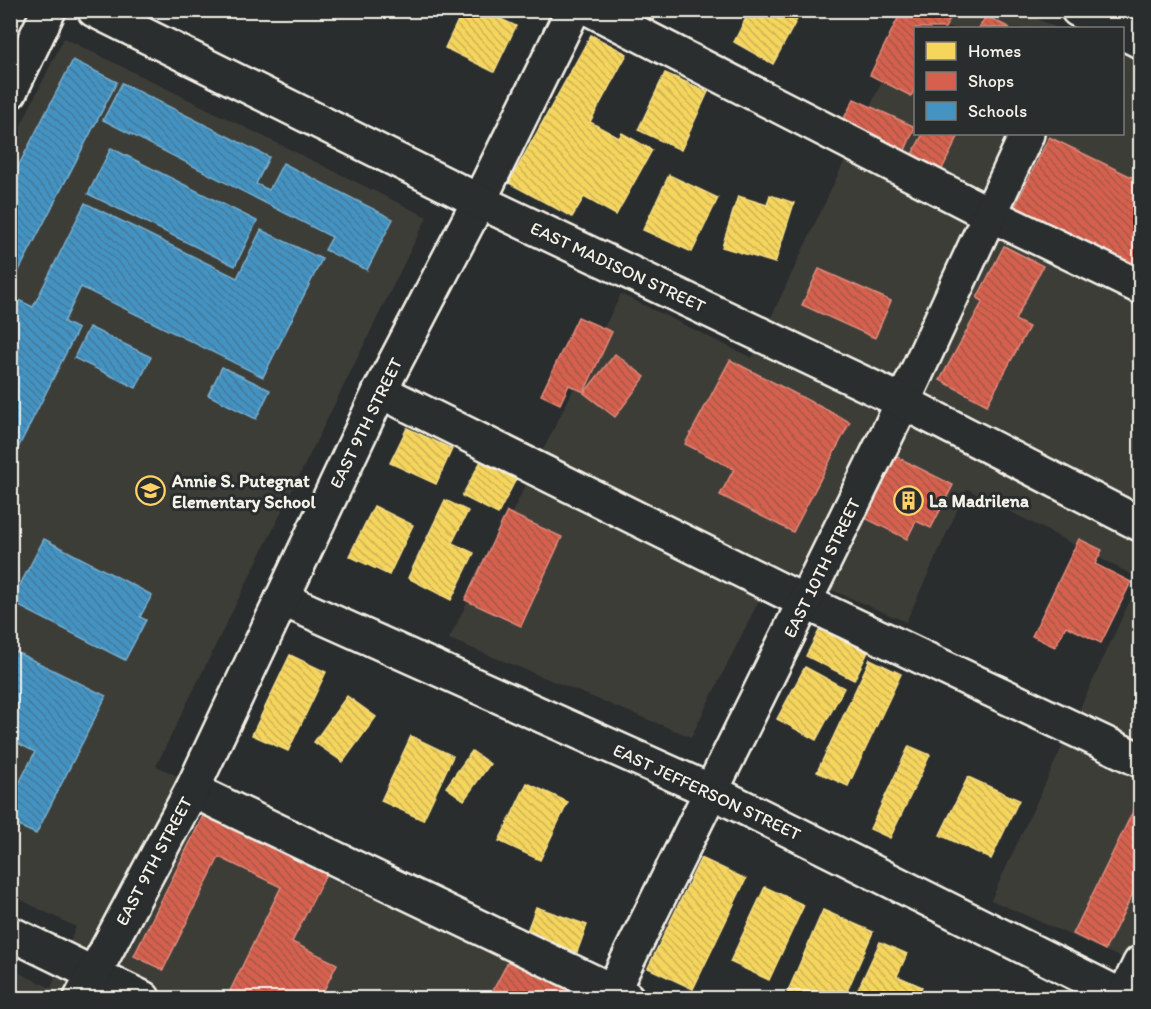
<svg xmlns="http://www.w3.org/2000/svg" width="1151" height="1009" viewBox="0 0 1151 1009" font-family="Itim,sans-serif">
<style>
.built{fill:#3d3c38}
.homes{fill:url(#homes-back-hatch);stroke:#f5dd86;stroke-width:1.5}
.shops{fill:url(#shops-back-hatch);stroke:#df8c7c;stroke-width:1.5}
.schools{fill:url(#schools-back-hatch);stroke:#78afce;stroke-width:1.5}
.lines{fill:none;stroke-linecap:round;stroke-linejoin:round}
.minor-casing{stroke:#f4f1e8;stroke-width:38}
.major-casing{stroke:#f4f1e8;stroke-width:38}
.minor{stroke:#2a2d2e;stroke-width:33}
.major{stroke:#2a2d2e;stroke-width:33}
.labels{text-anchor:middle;stroke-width:6;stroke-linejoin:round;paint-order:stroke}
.street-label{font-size:18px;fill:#f4f1e8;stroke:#2a2d2e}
.poi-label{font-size:18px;font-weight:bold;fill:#f4f1e8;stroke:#2a2d2e;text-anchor:start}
</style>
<defs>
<pattern id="homes-back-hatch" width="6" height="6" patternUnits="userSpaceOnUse" patternTransform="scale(1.5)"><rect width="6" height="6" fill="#f6d55c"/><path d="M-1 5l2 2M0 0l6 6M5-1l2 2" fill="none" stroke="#cbb256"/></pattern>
<pattern id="shops-back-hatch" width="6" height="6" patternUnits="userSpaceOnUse" patternTransform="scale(1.5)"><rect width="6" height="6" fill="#d6604d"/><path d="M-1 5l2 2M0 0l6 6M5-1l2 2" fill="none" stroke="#a5584b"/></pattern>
<pattern id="schools-back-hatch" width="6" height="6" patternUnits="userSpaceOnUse" patternTransform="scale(1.5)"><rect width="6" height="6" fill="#4393c3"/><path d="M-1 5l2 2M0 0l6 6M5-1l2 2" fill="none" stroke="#457997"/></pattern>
</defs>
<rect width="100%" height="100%" fill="#2a2d2e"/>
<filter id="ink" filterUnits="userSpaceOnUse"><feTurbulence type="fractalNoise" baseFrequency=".0167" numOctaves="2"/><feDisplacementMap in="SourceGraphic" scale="12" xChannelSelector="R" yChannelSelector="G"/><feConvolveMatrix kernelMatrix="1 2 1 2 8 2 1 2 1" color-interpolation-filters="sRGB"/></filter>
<g filter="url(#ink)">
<g class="built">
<path d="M915,11H1021L1057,28H916V134H1122V28H1111L1120,11H1140V579L967,489L906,622L776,566L691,737L449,639L621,294L752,358Z"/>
<path d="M64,38L427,217L156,766L648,998H11V969L51,988L76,927L11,895L10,147Z"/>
<path d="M1140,579V966L991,900Z"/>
</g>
<g class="homes">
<path d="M463,10H482L516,26L494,72L445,48Z"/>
<path d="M614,10H657L651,25Z"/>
<path d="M750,10H811L808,16L801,12L773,64L734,42Z"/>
<path d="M591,35L627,54L590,122L619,138L622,133L652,150L616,215L584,197L572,217L509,183Z"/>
<path d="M665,73L708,92L681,150L638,130Z"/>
<path d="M669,175L718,198L692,252L643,230Z"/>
<path d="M770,195L794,203L775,263L722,247L738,196L767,205Z"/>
<path d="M407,428L452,449L436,484L390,463Z"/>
<path d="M481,461L516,479L498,514L462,496Z"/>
<path d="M445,500L468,511L452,543L474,553L451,600L408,578Z"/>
<path d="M374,506L413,525L389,575L349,556Z"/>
<path d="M821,627L868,652L854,680L806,656Z"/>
<path d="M290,655L326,672L288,751L252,735Z"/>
<path d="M870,659L901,674L848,786L817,772Z"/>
<path d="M805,667L844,688L816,740L777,719Z"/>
<path d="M347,696L376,717L343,762L314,742Z"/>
<path d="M411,736L453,756L423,820L381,801Z"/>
<path d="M909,746L930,755L890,838L870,829Z"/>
<path d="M472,751L490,764L464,800L446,787Z"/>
<path d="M968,777L1019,800L991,859L940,835Z"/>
<path d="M527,783L568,802L540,860L499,841Z"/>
<path d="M701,858L746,879L693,989L648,968Z"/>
<path d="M765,887L804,905L769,980L730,962Z"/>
<path d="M536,907L587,925L577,952L526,934Z"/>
<path d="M823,910L873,932L844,998H785Z"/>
<path d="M880,942L907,954L897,976L922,987L917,998H854Z"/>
</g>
<g class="shops">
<path d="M902,10H937L951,17L945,28H916V87L911,96L870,75Z"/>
<path d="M986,16L1010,28H979Z"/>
<path d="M854,99L915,127L903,155L840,126Z"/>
<path d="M923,134H951L958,137L940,173L910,158Z"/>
<path d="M1049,137L1140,181V271L1014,209Z"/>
<path d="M1004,246L1043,266L1015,320L1029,327L987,405L940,380L983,301L977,298Z"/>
<path d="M819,269L891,301L875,338L802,305Z"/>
<path d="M578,317L612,332L584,392L569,385L560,404L541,395Z"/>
<path d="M615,354L645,377L615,417L584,393Z"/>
<path d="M730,360L850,422L793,532L720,495L734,469L685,444Z"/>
<path d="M893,455L953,485L931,528L916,521L907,539L863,517Z"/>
<path d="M507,512L562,537L521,626L465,600Z"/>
<path d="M1079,539L1102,550L1095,564L1131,582L1101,643L1066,626L1055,647L1032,636Z"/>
<path d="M1140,797V879L1105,950L1073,934Z"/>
<path d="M206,810L328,870L292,942L337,964L320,998L227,997L281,887L219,857L163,970L134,956Z"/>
<path d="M510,958L574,989L569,998H489Z"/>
</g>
<g class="schools">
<path d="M73,60L117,82L14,280L10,278V182Z"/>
<path d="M122,83L269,157L256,184L269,190L283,163L393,219L367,270L325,250L332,237L103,120Z"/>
<path d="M111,148L257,221L235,266L88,194Z"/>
<path d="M85,203L237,278L261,230L322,259L263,377L81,287L64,322L78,329L10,464V296L33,307Z"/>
<path d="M89,327L151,357L136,388L74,358Z"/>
<path d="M222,367L270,390L256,419L208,395Z"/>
<path d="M44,539L152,595L140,617L146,620L125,660L11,602Z"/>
<path d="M10,649L106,696L36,834L10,822V801L35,752L10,739Z"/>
</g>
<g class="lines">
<defs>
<g id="minor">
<path d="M592,10L989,214L1140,287"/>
<path d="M1078,10L1115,28"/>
<path d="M1122,32L1140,41"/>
<path d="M10,92L49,10"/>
<path d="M380,391L805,602L1140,760"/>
<path d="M282,599L713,792L1126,998"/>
<path d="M192,790L627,998"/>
<path d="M10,933L143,998"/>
<path d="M81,998L192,790L380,391L479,201L573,10"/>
<path d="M609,998L903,402L1027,134"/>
<path d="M1123,998L1140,963"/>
</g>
<path id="major" d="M94,10L479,201L903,402L1140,524"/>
</defs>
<use href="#minor" class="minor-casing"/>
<use href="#major" class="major-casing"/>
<use href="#minor" class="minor"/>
<use href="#major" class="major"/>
</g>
</g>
<defs>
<symbol id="school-ring" viewBox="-11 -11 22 22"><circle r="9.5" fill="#2a2d2e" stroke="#ffd166" stroke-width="1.5"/><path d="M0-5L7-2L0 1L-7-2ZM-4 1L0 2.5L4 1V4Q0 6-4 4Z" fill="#ffd166"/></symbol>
<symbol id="building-ring" viewBox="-11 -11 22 22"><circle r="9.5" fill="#2a2d2e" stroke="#ffd166" stroke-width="1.5"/><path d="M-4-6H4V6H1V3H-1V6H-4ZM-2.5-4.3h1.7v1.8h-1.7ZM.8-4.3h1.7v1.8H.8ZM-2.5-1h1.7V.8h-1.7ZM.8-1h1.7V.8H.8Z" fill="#ffd166"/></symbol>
</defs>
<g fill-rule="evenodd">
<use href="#school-ring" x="134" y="474" width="33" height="33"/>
<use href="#building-ring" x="892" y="484" width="33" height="33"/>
</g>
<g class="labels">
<g class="street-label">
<text transform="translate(618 267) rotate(25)" y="6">EAST MADISON STREET</text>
<text transform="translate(366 423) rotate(-64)" y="6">EAST 9TH STREET</text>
<text transform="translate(822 568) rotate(-64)" y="6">EAST 10TH STREET</text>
<text transform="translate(707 792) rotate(25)" y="6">EAST JEFFERSON STREET</text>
<text transform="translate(154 861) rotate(-62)" y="6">EAST 9TH STREET</text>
</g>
<g class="poi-label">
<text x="172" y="487">Annie S. Putegnat<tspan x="172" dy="21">Elementary School</tspan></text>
<text x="929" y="507">La Madrilena</text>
</g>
</g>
<rect width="1151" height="1009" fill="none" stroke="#2a2d2e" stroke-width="36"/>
<rect x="18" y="18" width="1115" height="973" fill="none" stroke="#f4f1e8" stroke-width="2" filter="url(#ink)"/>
<rect x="914" y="27" width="210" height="108" fill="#2a2d2e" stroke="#7b7b78" stroke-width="1.5"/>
<rect x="926" y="42" width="30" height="18" fill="#f6d55c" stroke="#7b7b78" stroke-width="1.5"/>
<text x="968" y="57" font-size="18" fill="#f4f1e8">Homes</text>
<rect x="926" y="72" width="30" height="18" fill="#d6604d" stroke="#7b7b78" stroke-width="1.5"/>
<text x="968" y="87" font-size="18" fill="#f4f1e8">Shops</text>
<rect x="926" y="102" width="30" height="18" fill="#4393c3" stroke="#7b7b78" stroke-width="1.5"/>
<text x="968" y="117" font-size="18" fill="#f4f1e8">Schools</text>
</svg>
